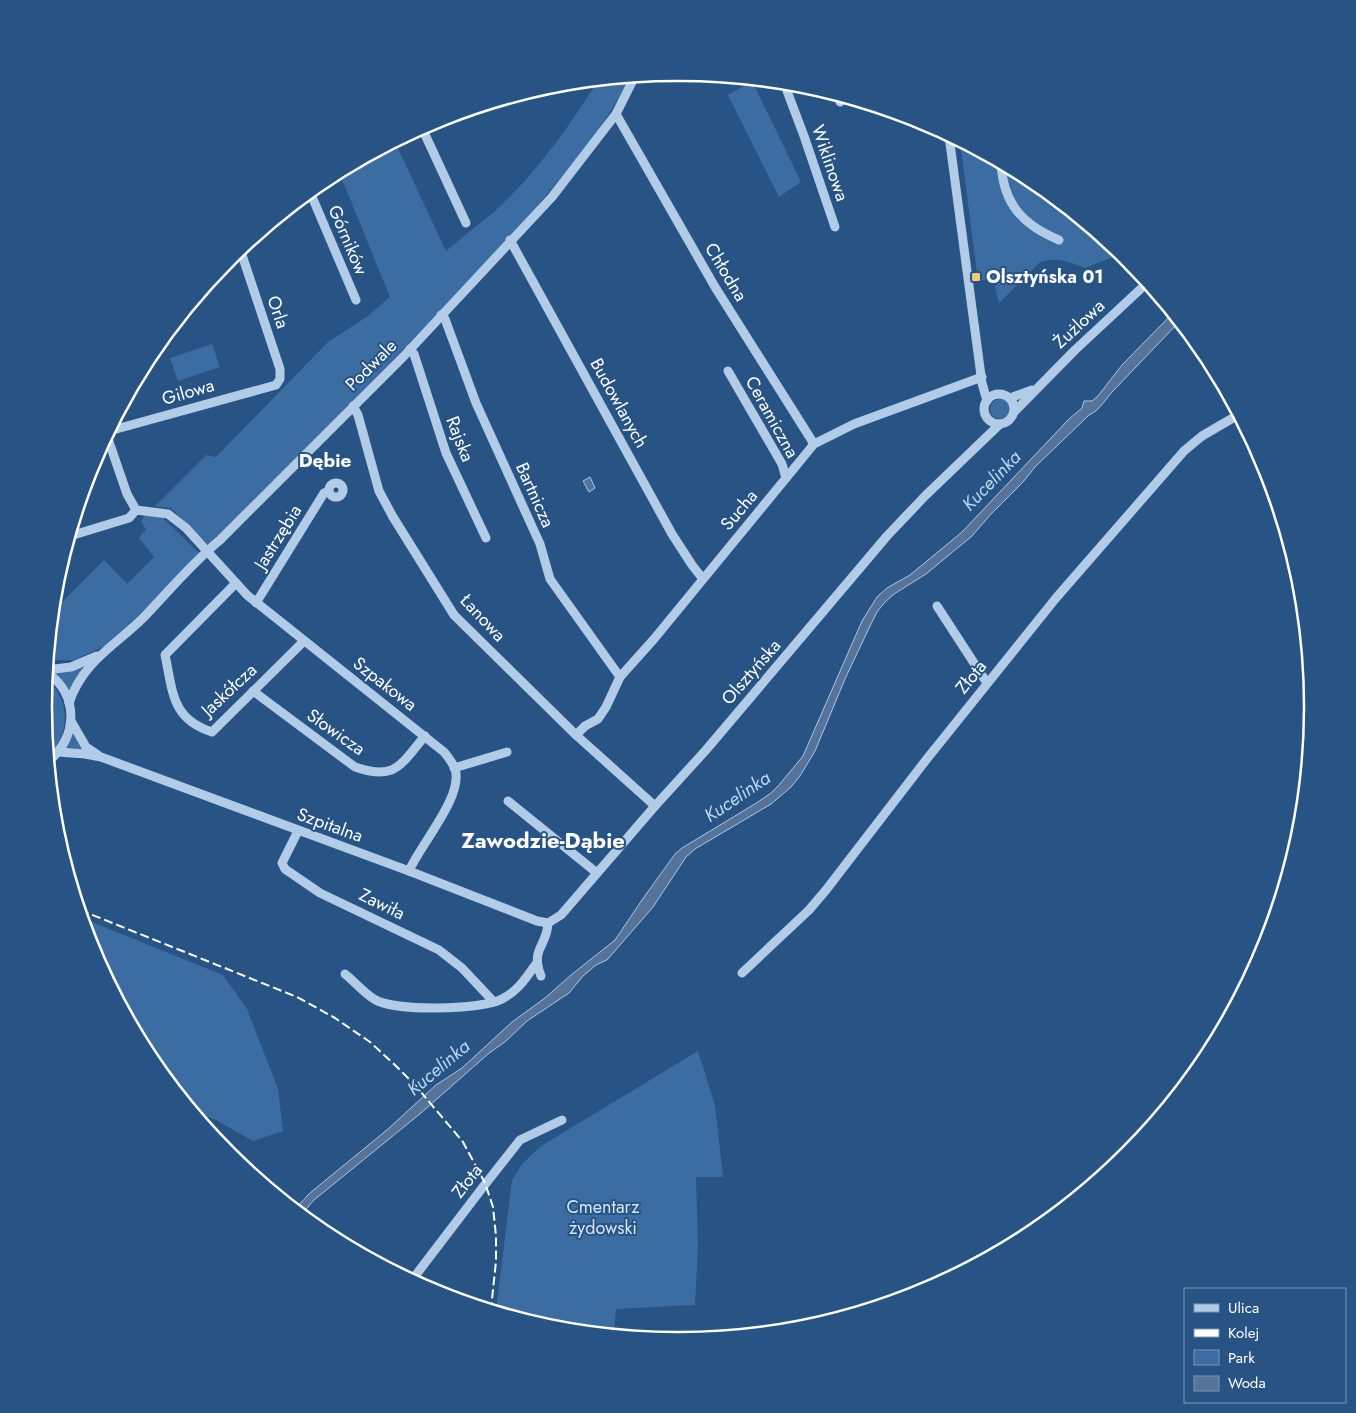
<svg xmlns="http://www.w3.org/2000/svg" width="1356" height="1413" viewBox="0 0 1356 1413" font-family="Jost,sans-serif">
<style>
.green{fill:#3c6da2}
.water{fill:#577498;stroke:#a6c7e8}
.lines{fill:none;stroke-linecap:round;stroke-linejoin:round}
.minor{stroke:#b2cce8;stroke-width:9}
.rail{stroke:#fff;stroke-width:2;stroke-dasharray:9 4;stroke-linecap:butt}
.poi-dot{fill:#f0ca78;stroke:#275385;stroke-width:2}
.labels{text-anchor:middle;stroke-width:4;stroke-linejoin:round;paint-order:stroke}
.street-label{font-size:18px;fill:#fff;stroke:#275385}
.poi-label{font-size:18px;font-weight:bold;fill:#fff;stroke:#275385;text-anchor:start}
.park-label{font-size:18px;fill:#d5e5f6;stroke:#275385}
.neighbourhood-label{font-size:19px;font-weight:bold;fill:#fff;stroke:#275385}
.water-label{font-size:19px;font-style:italic;fill:#bdd5ef;stroke:#275385}
.district-label{font-size:22px;font-weight:bold;fill:#fff;stroke:#275385}
.rim{fill:none;stroke:#fff;stroke-width:2.5}
</style>
<rect width="100%" height="100%" fill="#275385"/>
<g class="green">
<path d="M631,77L596,135L530,215L427,325L213,543L207,544L171,508L155,506L206,455L216,457L328,342L368,316L390,297L339,172L395,142L446,251C462,237 480,224 496,210C535,174 566,131 594,87L596,80Z"/>
<path d="M752,81L801,182L779,197L728,95Z"/>
<path d="M960,141L1031,179L1121,254L1085,268C1070,262 1054,256 1039,263L999,303L993,279L978,281Z"/>
<path d="M212,344L220,367L178,381L170,358Z"/>
<circle cx="1000" cy="409" r="10"/>
<path d="M145,514L163,518L199,553L154,601L105,646L74,660H57L48,659L53,611L104,560L127,584L154,557L139,538L146,529L141,522Z"/>
<path d="M83,667L76,678L70,693L65,683L54,672Z"/>
<path d="M46,679C70,698 71,735 49,755L44,706Z"/>
<path d="M73,734L83,749L64,752Z"/>
<path d="M82,918L223,975L247,1009L278,1089L283,1131L253,1141L214,1119L195,1113L150,1059L92,949Z"/>
<path d="M698,1051L715,1105L723,1177H696L698,1246L695,1305L616,1309L614,1334L554,1329L496,1311L512,1180L523,1163L541,1146Z"/>
</g>
<g class="water">
<path d="M1172,314L1179,322L1113,391C1104,401 1100,410 1089,415L1035,467L1023,482L991,514L972,536L926,574L894,594L885,602L877,612L870,626L845,679L815,751L800,776L791,787L771,804L695,849L686,857L653,907L607,960L596,965L583,976L569,993L527,1021L506,1041L488,1054L421,1113L314,1200L302,1214L295,1209L310,1193L388,1129L436,1085L462,1068L512,1022L545,998L571,975L615,940L642,900L675,854L682,848L758,802L771,793L779,785L803,756L862,621L877,597L887,588L910,575L962,532L1069,419L1082,408L1084,401H1092L1098,396L1122,365Z"/>
<path d="M590,477L595,488L589,492L583,481Z"/>
</g>
<g class="lines">
<g class="minor">
<path d="M784,83L804,136L835,227"/>
<path d="M840,102L841,96"/>
<path d="M616,114L715,287L814,444"/>
<path d="M422,128L466,223"/>
<path d="M949,136L982,383L987,401"/>
<path d="M1001,163C1003,204 1023,225 1059,240"/>
<path d="M310,192L356,300"/>
<path d="M510,240L672,534L692,565L703,579"/>
<path d="M441,315L445,319L476,403L540,544L550,579L620,677"/>
<path d="M410,349L414,354L446,453L486,538"/>
<path d="M728,371L782,464L786,478"/>
<circle cx="999" cy="409" r="15"/>
<path d="M1010,398L1032,390"/>
<path d="M353,406L358,415L379,491L393,517L454,615L576,735L655,806"/>
<path d="M1014,412L1075,350L1147,283"/>
<path d="M109,431L276,385L280,379V369L240,249"/>
<path d="M107,436L127,494L136,510"/>
<circle cx="336" cy="490" r="7"/>
<path d="M136,510L168,514L186,528L247,595L444,752C448,757 453,763 455,769C464,796 420,845 409,871"/>
<path d="M70,536L129,518L136,510"/>
<path d="M236,583L165,655C173,691 171,719 212,732L304,641"/>
<path d="M256,603L324,493L329,492"/>
<path d="M937,606L987,683"/>
<path d="M47,670L71,667L97,656"/>
<path d="M47,672C79,696 78,735 49,761"/>
<path d="M253,691L355,767C396,781 400,765 425,736"/>
<path d="M69,703C83,661 115,646 144,617C169,591 192,563 220,540L403,357L552,197L616,114L635,76"/>
<path d="M71,721L86,747L98,755"/>
<path d="M576,735L585,726L598,719L606,707L620,677L654,639L814,444L854,424L982,377"/>
<path d="M58,752L85,754L101,757L409,871L537,921L548,923"/>
<path d="M454,768L507,752"/>
<path d="M508,801L597,873"/>
<path d="M298,831L282,863L285,869L320,893L439,950L462,968L493,1001"/>
<path d="M548,923L561,915L655,806L706,750L887,536L925,496L1000,424"/>
<path d="M742,973L809,910L826,890L926,760L1056,598L1184,451L1202,436L1238,415"/>
<path d="M345,974C355,982 364,993 374,999C393,1012 482,1010 502,999C518,991 526,978 536,964"/>
<path d="M541,976C530,948 547,947 548,923"/>
<path d="M412,1280L483,1187L520,1140L562,1120"/>
</g>
<path class="rail" d="M80,910L297,997L335,1018L370,1042L396,1066L415,1085L463,1142L485,1183L493,1207L496,1236V1261L491,1309"/>
</g>
<rect class="poi-dot" x="971" y="272" width="10" height="10" rx="2.5"/>
<g class="labels">
<g class="street-label">
<text transform="translate(830 163) rotate(71)" y="6">Wiklinowa</text>
<text transform="translate(348 240) rotate(67)" y="6">Górników</text>
<text transform="translate(726 272) rotate(59)" y="6">Chłodna</text>
<text transform="translate(278 312) rotate(71)" y="6">Orla</text>
<text transform="translate(1079 324) rotate(-43)" y="6">Żużlowa</text>
<text transform="translate(371 365) rotate(-45)" y="6">Podwale</text>
<text transform="translate(188 392) rotate(-16)" y="6">Gilowa</text>
<text transform="translate(619 403) rotate(61)" y="6">Budowlanych</text>
<text transform="translate(772 417) rotate(61)" y="6">Ceramiczna</text>
<text transform="translate(460 439) rotate(69)" y="6">Rajska</text>
<text transform="translate(535 495) rotate(66)" y="6">Bartnicza</text>
<text transform="translate(739 510) rotate(-50)" y="6">Sucha</text>
<text transform="translate(278 537) rotate(-58)" y="6">Jastrzębia</text>
<text transform="translate(483 618) rotate(47)" y="6">Łanowa</text>
<text transform="translate(751 672) rotate(-49)" y="6">Olsztyńska</text>
<text transform="translate(971 677) rotate(-51)" y="6">Złota</text>
<text transform="translate(385 684) rotate(38)" y="6">Szpakowa</text>
<text transform="translate(229 690) rotate(-43)" y="6">Jaskółcza</text>
<text transform="translate(336 732) rotate(35)" y="6">Słowicza</text>
<text transform="translate(330 825) rotate(20)" y="6">Szpitalna</text>
<text transform="translate(382 904) rotate(26)" y="6">Zawiła</text>
<text transform="translate(467 1181) rotate(-52)" y="6">Złota</text>
</g>
<g class="poi-label">
<text x="986" y="283">Olsztyńska 01</text>
</g>
<g class="park-label">
<text x="603" y="1213">Cmentarz<tspan x="603" dy="21">żydowski</tspan></text>
</g>
<g class="neighbourhood-label">
<text x="325" y="467">Dębie</text>
</g>
<g class="water-label">
<text transform="translate(991 480) rotate(-46)" y="7">Kucelinka</text>
<text transform="translate(737 796) rotate(-34)" y="7">Kucelinka</text>
<text transform="translate(438 1067) rotate(-40)" y="7">Kucelinka</text>
</g>
<g class="district-label">
<text x="543" y="848">Zawodzie-Dąbie</text>
</g>
</g>
<path d="M0 0H1356V1413H0ZM677 81H679A625 625 0 0 1 1304 706V707A625 625 0 0 1 679 1332H677A625 625 0 0 1 52 707V706A625 625 0 0 1 677 81Z" fill="#275385" fill-rule="evenodd"/>
<path class="rim" d="M677 81H679A625 625 0 0 1 1304 706V707A625 625 0 0 1 679 1332H677A625 625 0 0 1 52 707V706A625 625 0 0 1 677 81Z"/>
<rect x="1184" y="1288" width="162" height="115" fill="#275385" stroke="#7d98b6"/>
<rect x="1194" y="1304" width="25" height="8" fill="#b2cce8" stroke="#7d98b6"/>
<text x="1228" y="1313" font-size="15" fill="#ffffff">Ulica</text>
<rect x="1194" y="1329" width="25" height="8" fill="#ffffff" stroke="#7d98b6"/>
<text x="1228" y="1338" font-size="15" fill="#ffffff">Kolej</text>
<rect x="1194" y="1350" width="25" height="15" fill="#3c6da2" stroke="#7d98b6"/>
<text x="1228" y="1363" font-size="15" fill="#ffffff">Park</text>
<rect x="1194" y="1376" width="25" height="15" fill="#577498" stroke="#7d98b6"/>
<text x="1228" y="1388" font-size="15" fill="#ffffff">Woda</text>
</svg>
